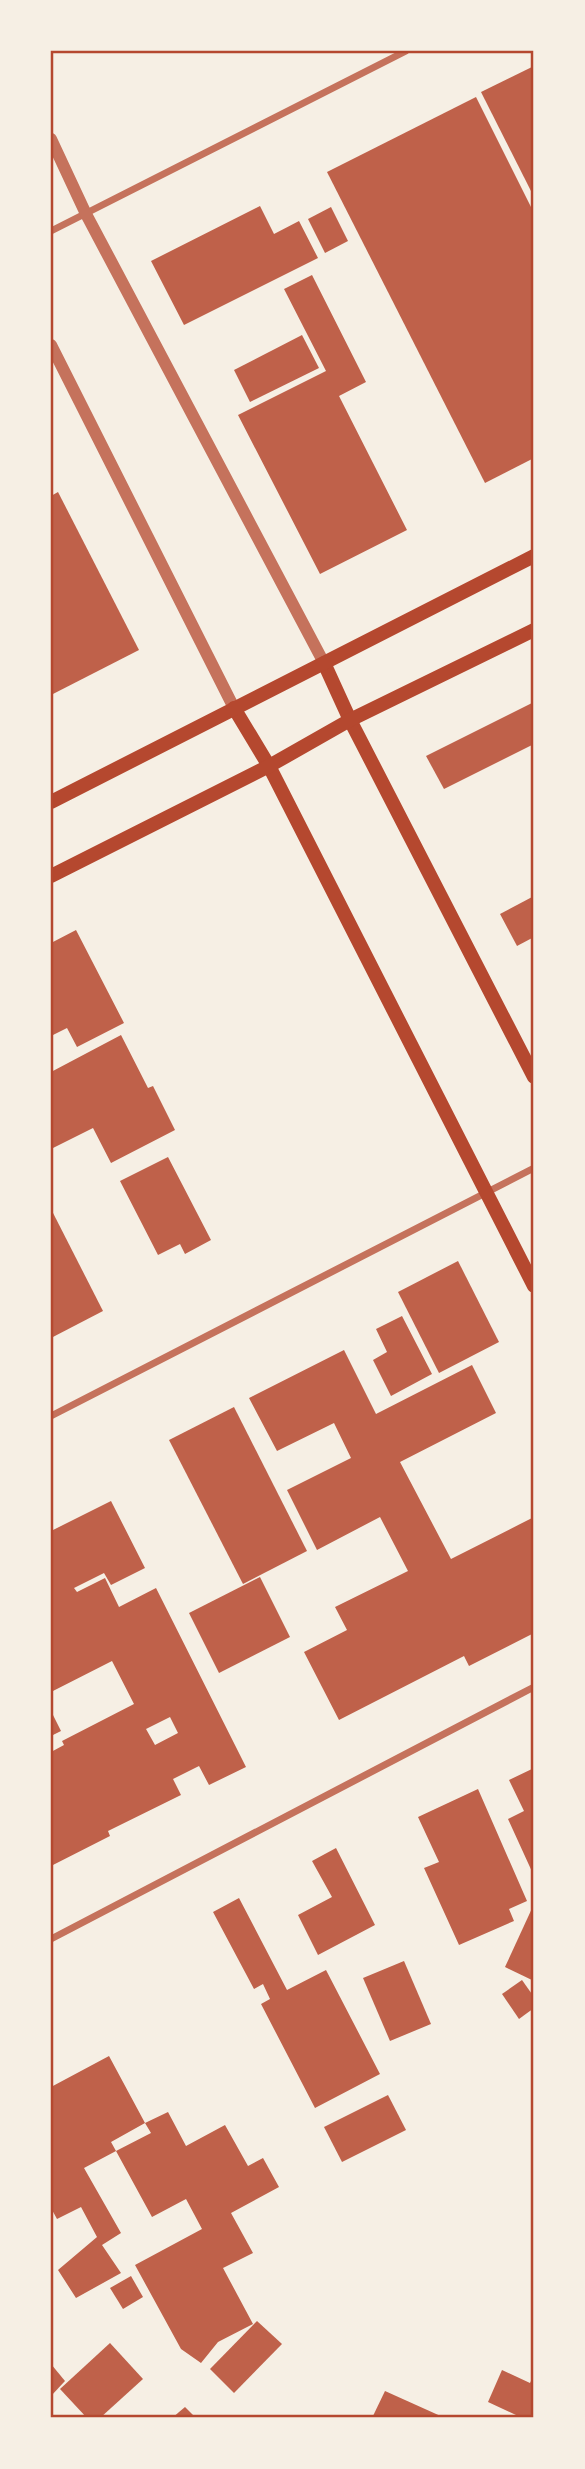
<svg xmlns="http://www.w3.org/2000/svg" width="585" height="2469" viewBox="0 0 585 2469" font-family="'IBM Plex Sans',sans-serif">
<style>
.building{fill:#bf614a;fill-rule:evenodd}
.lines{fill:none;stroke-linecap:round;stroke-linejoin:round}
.minor{stroke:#c5725c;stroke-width:7}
.tertiary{stroke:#c5725c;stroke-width:12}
.secondary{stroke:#b5482f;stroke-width:14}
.neatline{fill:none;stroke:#b5482f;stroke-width:2.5}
</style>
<rect width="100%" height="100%" fill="#f6efe4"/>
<g class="building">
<path d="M534,66V197L481,92Z"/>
<path d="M476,97L534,213V458L485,483L327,172Z"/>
<path d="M260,206L274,234L299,221L318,258L184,325L151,261Z"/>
<path d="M331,207L348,241L325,253L308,219Z"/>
<path d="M312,275L366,382L339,396L407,530L320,574L238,415L326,371L284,289Z"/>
<path d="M302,335L319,368L250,402L234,370Z"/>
<path d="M58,492L139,650L51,695V496Z"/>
<path d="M534,702V744L444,789L426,756Z"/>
<path d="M534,896V937L517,946L500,914Z"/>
<path d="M76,930L124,1023L77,1047L67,1028L51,1036V943Z"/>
<path d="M121,1035L148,1088L153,1086L175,1130L111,1163L93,1128L51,1149V1072Z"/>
<path d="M168,1157L211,1240L185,1254L180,1244L158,1255L120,1181Z"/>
<path d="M51,1209L103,1311L51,1338Z"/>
<path d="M458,1261L499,1342L439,1373L398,1292Z"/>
<path d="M402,1316L432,1374L391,1396L373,1360L387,1352L376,1329Z"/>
<path d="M344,1350L376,1414L472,1365L496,1413L400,1462L451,1559L534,1517V1633L469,1666L464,1656L339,1720L304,1652L347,1630L335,1607L408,1571L380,1517L317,1550L287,1490L351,1458L334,1423L277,1451L249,1398Z"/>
<path d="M234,1407L307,1551L243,1584L169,1440Z"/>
<path d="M111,1501L145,1568L111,1585L104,1573L74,1588L77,1592L105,1578L119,1607L156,1588L246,1767L209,1785L199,1766L173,1779L181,1795L108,1831L110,1836L51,1866V1752L64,1745L62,1741L134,1704L112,1661L51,1692V1531ZM170,1717L178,1733L155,1745L146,1729Z"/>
<path d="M260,1577L290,1637L219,1673L189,1613Z"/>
<path d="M51,1711L61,1731L51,1736Z"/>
<path d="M534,1768V1876L508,1819L524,1811L509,1780Z"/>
<path d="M478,1789L527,1901L509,1909L514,1921L459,1945L424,1868L439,1862L418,1817Z"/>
<path d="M336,1848L375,1925L318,1955L298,1915L332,1897L312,1861Z"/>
<path d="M239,1898L287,1990L326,1970L380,2074L315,2108L261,2004L270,1999L263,1984L254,1989L213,1912Z"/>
<path d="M534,1904V1981L505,1967Z"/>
<path d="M404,1961L431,2024L390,2041L363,1978Z"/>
<path d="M522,1980L534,1997V2008L519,2019L502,1994Z"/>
<path d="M109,2056L145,2123L111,2142L116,2151L84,2168L121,2233L102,2245L121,2273L76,2298L58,2270L97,2237L81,2207L57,2219L51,2208V2087Z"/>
<path d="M388,2095L406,2130L342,2162L324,2127Z"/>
<path d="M168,2112L186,2146L225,2125L248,2166L263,2158L279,2187L231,2213L253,2253L223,2268L253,2324L218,2342L201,2363L181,2349L135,2265L202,2229L186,2199L152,2217L116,2151L151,2133L145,2123Z"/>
<path d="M131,2276L143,2297L123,2309L110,2288Z"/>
<path d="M257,2321L282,2344L234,2393L210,2369Z"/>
<path d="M110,2343L143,2379L100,2418H87L60,2389Z"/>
<path d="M51,2364L65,2381L51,2396Z"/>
<path d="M502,2370L530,2383L534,2375V2418H514L516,2415L488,2402Z"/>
<path d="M385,2391L445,2418H372Z"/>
<path d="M185,2407L196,2418H172Z"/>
</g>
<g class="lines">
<g class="minor">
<path d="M51,231L406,51"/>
<path d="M51,1416L534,1168"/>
<path d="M51,1939L534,1687"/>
</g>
<g class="tertiary">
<path d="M51,139L86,214L324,663"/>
<path d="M51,345L234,708"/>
</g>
<g class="secondary">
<path d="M324,663L350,720L534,1077"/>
<path d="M234,708L269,766L534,1286"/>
<path d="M51,802L534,556"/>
<path d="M51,876L269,766L350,720L534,630"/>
</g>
</g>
<rect width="585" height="2469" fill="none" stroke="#f6efe4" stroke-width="105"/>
<rect x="52" y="52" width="480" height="2364" class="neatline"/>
</svg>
